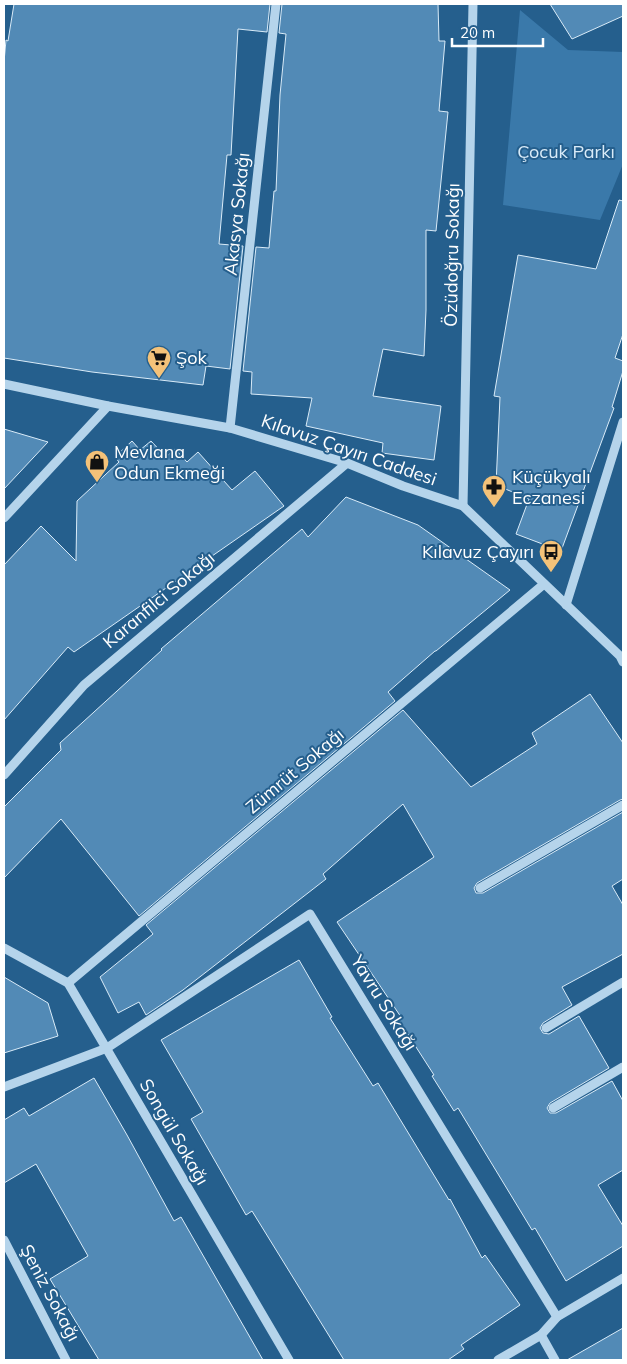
<svg xmlns="http://www.w3.org/2000/svg" width="627" height="1364" viewBox="0 0 627 1364" font-family="Mulish,sans-serif">
<style>
.green{fill:#3a79aa}
.building{fill:#528ab6;stroke:#d9ebf8}
.lines{fill:none;stroke-linecap:round;stroke-linejoin:round}
.minor{stroke:#b5d4eb;stroke-width:9}
.labels{text-anchor:middle;stroke-width:4;stroke-linejoin:round;paint-order:stroke}
.park-label{font-size:18px;fill:#d9ebf8;stroke:#255f8d}
.street-label{font-size:18px;fill:#fff;stroke:#255f8d}
.poi-label{font-size:18px;fill:#fff;stroke:#255f8d;text-anchor:start}
</style>
<rect width="100%" height="100%" fill="#255f8d"/>
<path class="green" d="M520,10L568,50L623,52V164L600,220L503,205Z"/>
<g class="building">
<path d="M14,4H270L267,32L238,29L231,155H227L219,244L243,246L230,369L206,366L203,385L92,372L4,358V62L6,40L8,41Z"/>
<path d="M282,4H438L439,41H445L439,111L448,112L436,231L426,230V310L424,356L383,349L373,396L441,406L434,460L382,453L383,443L306,426L312,398L251,394L252,372L243,371L256,247L269,248L274,191H276L280,95L286,34L279,33Z"/>
<path d="M550,4H623V16L572,39Z"/>
<path d="M619,200L623,201V334L615,358L623,361V371L612,407L614,408L561,551L516,534L529,499L496,485L500,397L494,396L518,255L596,269Z"/>
<path d="M4,429L48,442L4,489Z"/>
<path d="M132,441L140,450L151,441L166,457L175,449L187,462L198,452L232,490L255,471L284,506L74,652L68,647L4,720V565L41,526L76,561L77,501L119,462L115,457Z"/>
<path d="M346,497L418,525L510,590L436,651H435L388,692L395,701L139,916L61,819L4,878V807L61,750L60,743L162,650L161,649L302,529L308,537Z"/>
<path d="M590,694L623,743V799L620,800L477,883L474,888L476,893H483L623,812V879L612,886L623,905V954L562,987L572,1005L543,1023L540,1028L543,1033L549,1034L579,1016L609,1068L550,1103L547,1108L550,1113H556L612,1081L623,1101V1170L598,1185L623,1226V1246L566,1281L535,1228L532,1230L458,1108L454,1111L432,1076L434,1075L398,1019L401,1017L337,922L434,857L403,804L323,874L326,879L183,990L146,1015L139,1002L118,1013L100,977L153,934L146,925L403,710L471,787L537,744L532,733Z"/>
<path d="M299,960L332,1017L330,1018L373,1086L378,1083L449,1200L450,1199L482,1258L485,1255L520,1305L461,1345L464,1349L448,1360H344L252,1211L246,1215L191,1119L203,1112L161,1040Z"/>
<path d="M4,977L48,1003L58,1036L4,1053Z"/>
<path d="M94,1078L127,1135L174,1221L181,1217L263,1360H99L50,1279L88,1256L36,1164L4,1183V1120L24,1108L29,1116Z"/>
<path d="M623,1328V1360H567Z"/>
</g>
<g class="lines">
<g class="minor">
<path d="M4,384L108,406L230,428L347,463L403,486L463,506L620,656L623,662"/>
<path d="M230,428L276,4"/>
<path d="M463,506L473,4"/>
<path d="M4,518L108,406"/>
<path d="M566,605L623,422"/>
<path d="M4,775L84,685L347,463"/>
<path d="M480,888L623,805"/>
<path d="M4,948L68,983L289,1360"/>
<path d="M68,983L544,584"/>
<path d="M546,1028L623,982"/>
<path d="M4,1087L107,1048L310,914L557,1317"/>
<path d="M553,1108L623,1067"/>
<path d="M4,1240L66,1360"/>
<path d="M541,1335L555,1360"/>
<path d="M498,1360L541,1335L557,1317L623,1278"/>
</g>
</g>
<defs>
<symbol id="supermarket-pin" viewBox="-11 -11 22 30"><path d="M0 17L-7.5 6A9.5 9.5 0 1 1 7.5 6Z" fill="#f4c279" stroke="#255f8d"/><path d="M-6-5.5h2.5l.6 2H6L4.5 2H-2.5L-4.4-4H-6ZM-1.5 3.2a1.3 1.3 0 1 0 .1 0ZM3 3.2a1.3 1.3 0 1 0 .1 0Z" fill="#111"/></symbol>
<symbol id="shop-pin" viewBox="-11 -11 22 30"><path d="M0 17L-7.5 6A9.5 9.5 0 1 1 7.5 6Z" fill="#f4c279" stroke="#255f8d"/><path d="M-5-2.5h2.3a2.7 3.5 0 0 1 5.4 0H5L5.5 6h-11ZM-1.5-2.5h3a1.5 2.3 0 0 0-3 0Z" fill="#111"/></symbol>
<symbol id="pharmacy-pin" viewBox="-11 -11 22 30"><path d="M0 17L-7.5 6A9.5 9.5 0 1 1 7.5 6Z" fill="#f4c279" stroke="#255f8d"/><path d="M-2-6h4v4h4v4h-4v4h-4v-4h-4v-4h4Z" fill="#111"/></symbol>
<symbol id="bus-pin" viewBox="-11 -11 22 30"><path d="M0 17L-7.5 6A9.5 9.5 0 1 1 7.5 6Z" fill="#f4c279" stroke="#255f8d"/><path d="M-5-6H5V4H4V6H2V4H-2V6H-4V4H-5ZM-3.5-4V0h7V-4ZM-3.5 1.2v1.5H-2V1.2ZM2 1.2v1.5H3.5V1.2Z" fill="#111"/></symbol>
</defs>
<g fill-rule="evenodd">
<use href="#supermarket-pin" x="145" y="344" width="28" height="38"/>
<use href="#shop-pin" x="83" y="448" width="28" height="38"/>
<use href="#pharmacy-pin" x="480" y="473" width="28" height="38"/>
<use href="#bus-pin" x="537" y="538" width="28" height="38"/>
</g>
<g class="labels">
<g class="park-label">
<text x="566" y="158">Çocuk Parkı</text>
</g>
<g class="street-label">
<text transform="translate(237 214) rotate(-84)" y="6">Akasya Sokağı</text>
<text transform="translate(452 255) rotate(-89)" y="6">Özüdoğru Sokağı</text>
<text transform="translate(349 450) rotate(19)" y="6">Kılavuz Çayırı Caddesi</text>
<text transform="translate(159 600) rotate(-40)" y="6">Karanfilci Sokağı</text>
<text transform="translate(295 771) rotate(-40)" y="6">Zümrüt Sokağı</text>
<text transform="translate(384 1003) rotate(58)" y="6">Yavru Sokağı</text>
<text transform="translate(174 1132) rotate(60)" y="6">Songül Sokağı</text>
<text transform="translate(50 1293) rotate(62)" y="6">Şeniz Sokağı</text>
</g>
<g class="poi-label">
<text x="176" y="364">Şok</text>
<text x="114" y="458">Mevlana<tspan x="114" dy="21">Odun Ekmeği</tspan></text>
<text x="512" y="483">Küçükyalı<tspan x="512" dy="21">Eczanesi</tspan></text>
<text x="534" y="558" text-anchor="end">Kılavuz Çayırı</text>
</g>
</g>
<rect width="627" height="1364" fill="none" stroke="#ffffff" stroke-width="10"/>
<path d="M452 38v8h91v-8" fill="none" stroke="#ffffff" stroke-width="2.5"/>
<text x="460" y="38" font-size="15" fill="#ffffff" stroke="#255f8d" stroke-width="4" paint-order="stroke">20 m</text>
</svg>
